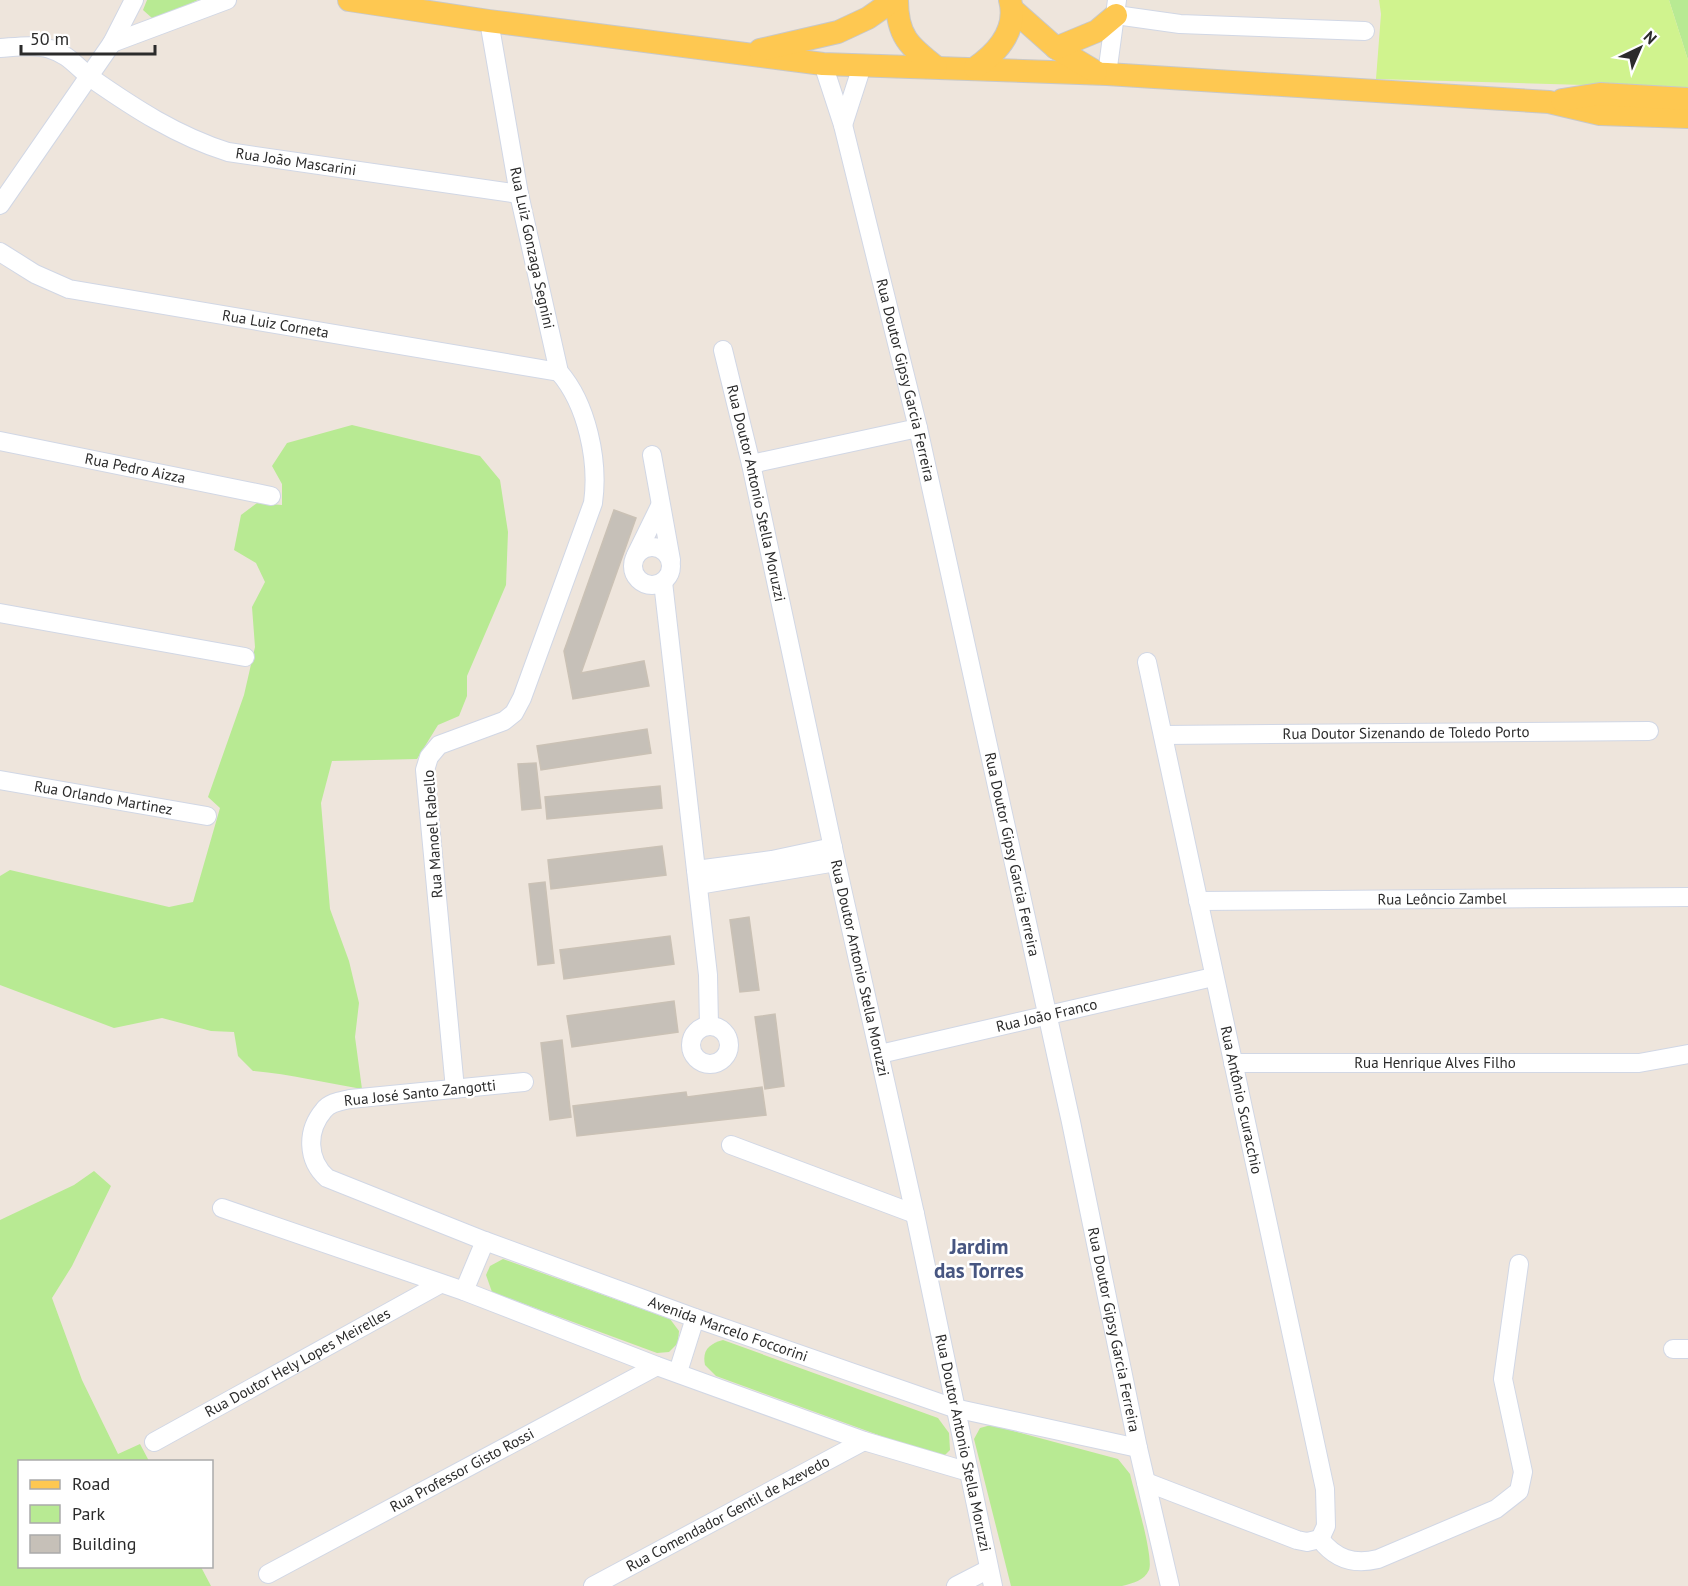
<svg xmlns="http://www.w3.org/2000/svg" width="1688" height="1586" viewBox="0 0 1688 1586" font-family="'PT Sans',sans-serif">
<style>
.green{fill:#b8ea93}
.pitch{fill:#d0f38e}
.building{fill:#c6c0b8;stroke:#cac1b5;stroke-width:1.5}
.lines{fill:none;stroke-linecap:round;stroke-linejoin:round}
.minor-casing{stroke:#d1d7e5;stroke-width:20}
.major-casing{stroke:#c8c8c8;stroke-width:24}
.minor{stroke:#fff;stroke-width:18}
.major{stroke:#fec851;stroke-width:22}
.labels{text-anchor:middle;stroke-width:5;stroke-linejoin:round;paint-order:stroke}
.street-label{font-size:15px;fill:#2b2b2b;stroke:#fff}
.district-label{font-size:21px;font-weight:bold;fill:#475681;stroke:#fff}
</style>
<rect width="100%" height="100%" fill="#eee5dc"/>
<g class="green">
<path d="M147,0H198L158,19L152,18L143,10Z"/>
<path d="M1669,0H1688V60Z"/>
<path d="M352,425L480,456L500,480L508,532L506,585L467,676V696L459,716L438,725L417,759L332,761L321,803L330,909L349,961L359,1003L355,1037L362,1089C325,1083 290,1074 253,1071L238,1056L234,1032L211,1031L162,1018L114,1028L0,985V876L10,870L169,907L193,902L220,808L208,797L244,695L255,647L252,607L265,582L256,563L234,550L241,515L257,503L282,505V484L272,466L287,443Z"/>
<path d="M94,1171L111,1186L72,1266L52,1298L82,1380L118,1454L140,1444L149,1461L20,1462V1566L201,1567L211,1586H0V1220L74,1185Z"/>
<path d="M503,1259L670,1319L679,1331L678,1343L669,1352L657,1353L492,1292L486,1275L490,1266Z"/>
<path d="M723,1340L938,1418L949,1433L950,1450L944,1456H936L716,1376L705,1365C702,1350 709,1344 723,1340Z"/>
<path d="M991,1425L1118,1459L1130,1474C1134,1491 1154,1557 1149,1570C1144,1581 1133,1583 1122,1586H1011L974,1439L980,1428Z"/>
</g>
<path class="pitch" d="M1379,0H1669L1688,60V88L1376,79L1381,14Z"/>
<g class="building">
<path d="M614,510L636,518L581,673L644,661L649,686L573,699L564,651Z"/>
<path d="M647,729L651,753L541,770L537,746Z"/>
<path d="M536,763L541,808L522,810L518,764Z"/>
<path d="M660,786L662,808L547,819L545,797Z"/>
<path d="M662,846L666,875L551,889L548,860Z"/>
<path d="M545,882L554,963L538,965L529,884Z"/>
<path d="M749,917L759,990L740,992L730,920Z"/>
<path d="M670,936L674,964L564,979L560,950Z"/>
<path d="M674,1001L678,1032L572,1047L567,1016Z"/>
<path d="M775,1014L784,1086L765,1089L755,1017Z"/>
<path d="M562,1040L571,1117L550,1120L541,1043Z"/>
<path d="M762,1087L766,1115L577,1136L573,1106L686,1092L687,1097Z"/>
</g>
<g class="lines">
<defs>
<g id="minor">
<path d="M1116,15L1180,24L1365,31"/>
<path d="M112,43L227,0"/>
<path id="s1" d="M0,48C16,47 35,44 50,49C68,54 77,67 91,78C134,108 177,136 228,152L519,194"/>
<path id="s2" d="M823,64L843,125L918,428L1071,1122L1138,1448L1170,1586"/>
<path d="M1107,74L1117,0"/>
<path d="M843,125L862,66"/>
<path d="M0,205L112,43L134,0"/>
<path id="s3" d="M0,252L35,274L69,289L559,372"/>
<path id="s4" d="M723,350L751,464L836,862L915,1214L993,1586"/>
<path id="s5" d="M0,441L271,496"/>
<path d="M652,455L671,560"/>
<path d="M751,464L918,428"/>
<circle cx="652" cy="566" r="19"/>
<path d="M636,555L660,506"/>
<path d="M663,582L708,975L709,1026"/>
<path d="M0,613L245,657"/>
<path id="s6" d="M1147,662L1325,1489L1326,1526L1320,1539"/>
<path id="s7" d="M1163,735L1649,731"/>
<path id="s8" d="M0,780L207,816"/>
<path d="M696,870L772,860L833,847"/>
<path d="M698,885L836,862"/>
<path id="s9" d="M1198,901L1688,897"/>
<circle cx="710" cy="1045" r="19"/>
<path id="s10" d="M880,1054L1213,977"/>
<path id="s11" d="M1233,1063H1639L1688,1054"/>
<path id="s12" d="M524,1082L350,1099C342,1101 330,1102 324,1110C306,1131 307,1160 327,1178L485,1241L695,1318L954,1408L1138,1448"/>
<path d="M455,1089L425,770L429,757L439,745L504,721L514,713L522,698L593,503C599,461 587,404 559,372L519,194L489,21"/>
<path d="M731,1145L915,1214"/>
<path d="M222,1208L464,1291L657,1366L864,1441L969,1472"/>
<path d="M464,1291L485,1241"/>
<path d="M1673,1349H1688"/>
<path d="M678,1372L695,1318"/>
<path id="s13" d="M154,1442L440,1284"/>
<path d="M1146,1482L1297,1540L1307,1542L1320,1539"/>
<path d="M1320,1539C1335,1559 1354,1565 1378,1559L1496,1509L1519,1491L1523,1472L1503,1379L1519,1264"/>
<path id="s14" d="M268,1574L657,1366"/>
<path id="s15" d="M593,1586L864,1441"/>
<path d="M956,1586L989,1569"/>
</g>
<g id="major">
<path d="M349,0L489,21L823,64L1107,74L1549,102L1600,114L1688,117"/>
<path d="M897,0C897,36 909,46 936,67"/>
<path d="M1012,9L1056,48L1096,72"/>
<path d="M1056,48L1097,31L1116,15"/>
<path d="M760,50L838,32L868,18L894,0"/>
<path d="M975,68C998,52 1018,30 1010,0"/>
<path d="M1562,100L1600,94L1688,99"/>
</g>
</defs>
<use href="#minor" class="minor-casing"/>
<use href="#major" class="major-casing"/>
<use href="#minor" class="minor"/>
<use href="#major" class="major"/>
</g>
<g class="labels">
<g class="street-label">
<text dy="5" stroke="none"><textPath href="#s1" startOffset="326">Rua João Mascarini</textPath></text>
<text transform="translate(532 248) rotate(78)" y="5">Rua Luiz Gonzaga Segnini</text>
<text dy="5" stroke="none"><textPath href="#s3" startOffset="288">Rua Luiz Corneta</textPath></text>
<text dy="5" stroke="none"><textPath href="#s2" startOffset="327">Rua Doutor Gipsy Garcia Ferreira</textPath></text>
<text dy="5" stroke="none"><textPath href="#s5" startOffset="138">Rua Pedro Aizza</textPath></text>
<text dy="5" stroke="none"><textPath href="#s4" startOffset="147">Rua Doutor Antonio Stella Moruzzi</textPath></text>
<text dy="5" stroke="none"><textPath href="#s7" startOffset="243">Rua Doutor Sizenando de Toledo Porto</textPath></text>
<text dy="5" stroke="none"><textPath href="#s8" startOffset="105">Rua Orlando Martinez</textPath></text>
<text transform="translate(433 834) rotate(-94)" y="5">Rua Manoel Rabello</text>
<text dy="5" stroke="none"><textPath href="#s2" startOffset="813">Rua Doutor Gipsy Garcia Ferreira</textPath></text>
<text dy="5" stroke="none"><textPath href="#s9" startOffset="244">Rua Leôncio Zambel</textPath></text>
<text dy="5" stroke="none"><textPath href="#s4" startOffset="633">Rua Doutor Antonio Stella Moruzzi</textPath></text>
<text dy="5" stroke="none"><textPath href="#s10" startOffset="171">Rua João Franco</textPath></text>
<text dy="5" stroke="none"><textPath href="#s11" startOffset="202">Rua Henrique Alves Filho</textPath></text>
<text transform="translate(420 1093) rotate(-6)" y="5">Rua José Santo Zangotti</text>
<text dy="5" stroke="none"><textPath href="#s6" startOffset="448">Rua Antônio Scuracchio</textPath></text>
<text dy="5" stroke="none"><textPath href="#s12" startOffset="708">Avenida Marcelo Foccorini</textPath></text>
<text dy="5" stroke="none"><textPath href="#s2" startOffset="1299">Rua Doutor Gipsy Garcia Ferreira</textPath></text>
<text dy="5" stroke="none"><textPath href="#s13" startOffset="164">Rua Doutor Hely Lopes Meirelles</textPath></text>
<text dy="5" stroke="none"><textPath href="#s4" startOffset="1119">Rua Doutor Antonio Stella Moruzzi</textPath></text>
<text dy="5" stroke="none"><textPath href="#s14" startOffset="220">Rua Professor Gisto Rossi</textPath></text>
<text dy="5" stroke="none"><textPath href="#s15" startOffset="153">Rua Comendador Gentil de Azevedo</textPath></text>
</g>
<g class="district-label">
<text x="979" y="1254">Jardim<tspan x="979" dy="24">das Torres</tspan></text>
</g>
</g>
<rect x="18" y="1460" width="195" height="108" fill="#ffffff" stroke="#aaaaaa" stroke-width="1.5"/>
<rect x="30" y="1480" width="30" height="9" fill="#fec851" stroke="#aaaaaa" stroke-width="1.5"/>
<text x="72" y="1490" font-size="18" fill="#2b2b2b">Road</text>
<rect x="30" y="1505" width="30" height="18" fill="#b8ea93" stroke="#aaaaaa" stroke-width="1.5"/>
<text x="72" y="1520" font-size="18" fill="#2b2b2b">Park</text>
<rect x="30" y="1535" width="30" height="18" fill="#c6c0b8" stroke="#aaaaaa" stroke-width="1.5"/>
<text x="72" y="1550" font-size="18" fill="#2b2b2b">Building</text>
<g transform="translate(1640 48) rotate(44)" stroke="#ffffff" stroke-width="4.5" paint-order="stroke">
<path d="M0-4.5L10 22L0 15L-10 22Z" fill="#2b2b2b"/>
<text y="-9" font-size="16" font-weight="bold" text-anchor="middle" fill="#2b2b2b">N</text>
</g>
<path d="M21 45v9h134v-9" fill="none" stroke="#2b2b2b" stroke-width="3"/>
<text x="30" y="45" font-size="18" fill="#2b2b2b" stroke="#ffffff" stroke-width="4.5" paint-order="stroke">50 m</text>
</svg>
